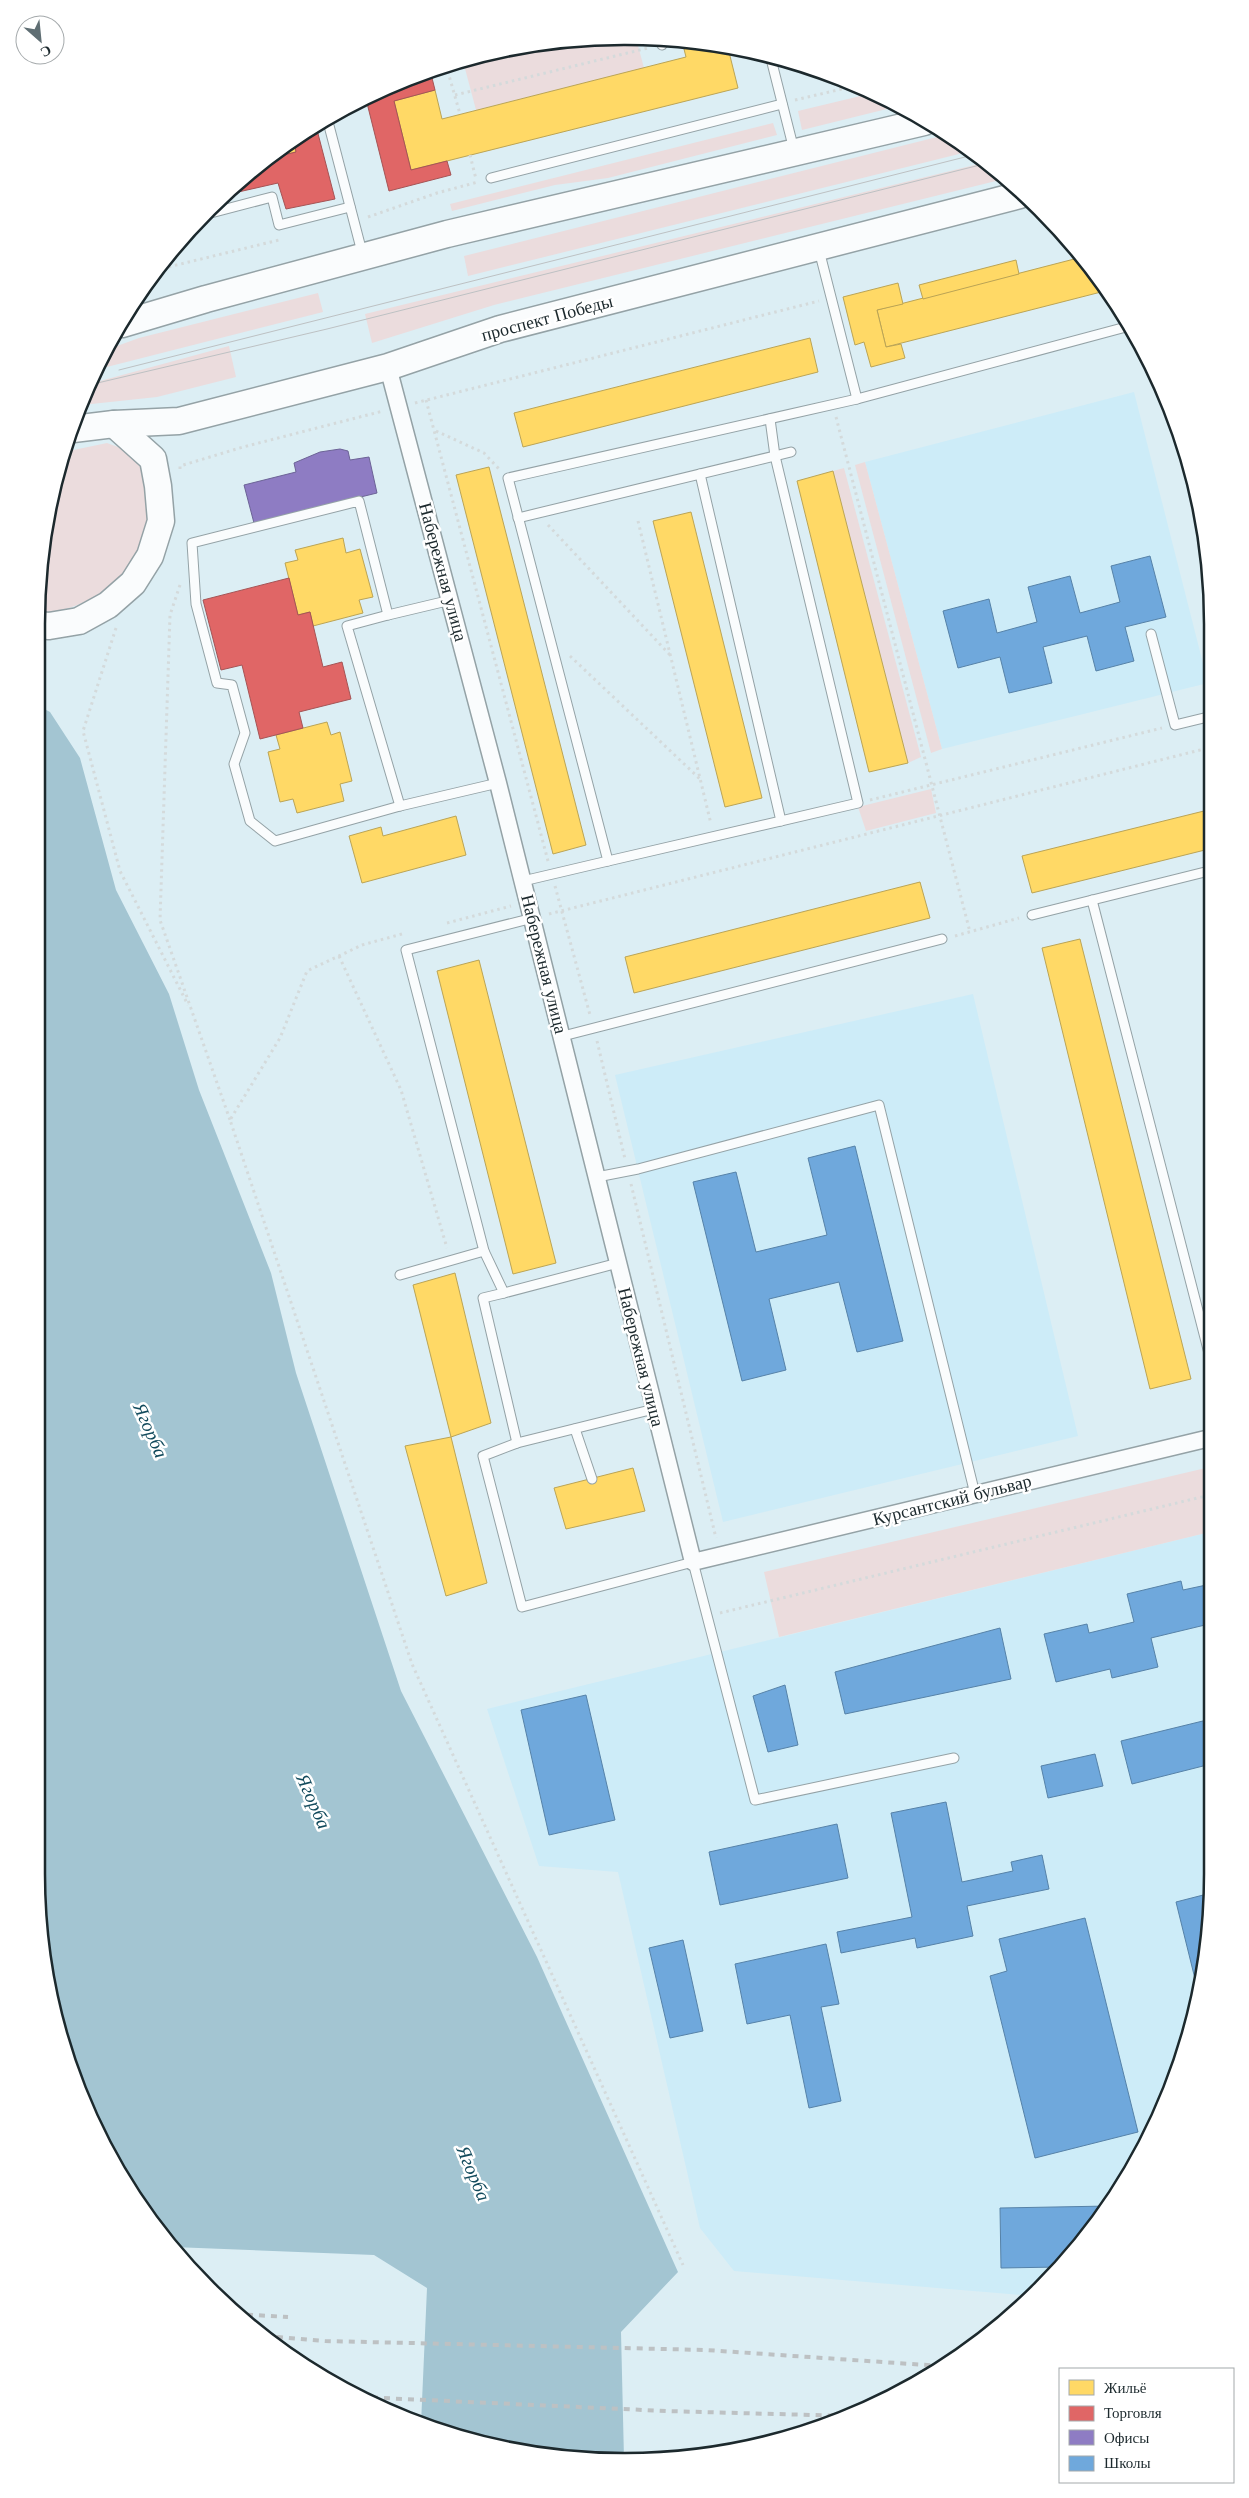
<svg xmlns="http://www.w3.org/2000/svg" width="1249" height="2498" viewBox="0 0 1249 2498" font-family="'Libre Baskerville',serif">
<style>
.built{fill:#cdecf8}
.green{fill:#ebdcdd}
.water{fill:#a3c5d2}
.homes{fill:#ffd966;stroke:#bba455}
.shops{fill:#e06666;stroke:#a55455}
.offices{fill:#8e7cc3;stroke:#6c6396}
.schools{fill:#6fa8dc;stroke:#5682a8}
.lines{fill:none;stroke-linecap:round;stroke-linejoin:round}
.service-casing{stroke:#94a2a6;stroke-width:11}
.minor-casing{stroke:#94a2a6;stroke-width:19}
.primary-casing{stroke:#94a2a6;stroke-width:29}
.path{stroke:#d4dadb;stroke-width:3;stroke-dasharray:2.5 4;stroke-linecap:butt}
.service{stroke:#fafcfd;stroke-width:9}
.minor{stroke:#fafcfd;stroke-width:16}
.primary{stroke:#fafcfd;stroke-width:26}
.tram{stroke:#bdc1c3;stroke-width:1}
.rail{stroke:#bdc1c3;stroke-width:4;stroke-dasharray:6 6;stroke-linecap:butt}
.labels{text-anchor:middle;stroke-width:5;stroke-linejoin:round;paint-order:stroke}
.street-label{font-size:18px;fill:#1c292d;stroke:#fff}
.water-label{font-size:19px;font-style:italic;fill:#124a5c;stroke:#fff}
.rim{fill:none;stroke:#1c292d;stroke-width:2.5}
</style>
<rect width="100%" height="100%" fill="#dceef4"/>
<g class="built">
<path d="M1134,392L1208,683L942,749L865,462Z"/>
<path d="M973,994L1078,1436L723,1522L615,1075Z"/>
<path d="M1210,1532L1212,1912L1193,2025L1152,2133L1113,2201L1033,2296L734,2271L700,2228L618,1872L539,1866L487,1709Z"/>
</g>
<g class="green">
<path d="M636,38L644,68L476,110L463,61L547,41Z"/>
<path d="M873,93L899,106L802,130L798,111Z"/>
<path d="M773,123L777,135L608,178L555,185L452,211L450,204Z"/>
<path d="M945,135L971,151L468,276L464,256Z"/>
<path d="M987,162L1004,179L494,305L372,343L365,314Z"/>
<path d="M318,293L323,312L95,370L106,350L139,338Z"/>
<path d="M229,346L236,377L157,397L82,405L89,384Z"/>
<path d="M107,443L129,451L146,463C146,484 151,508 148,528C147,534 143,541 141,546C122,587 81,611 37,614V586L56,473L64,452Z"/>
<path d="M865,462L942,749L931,753L855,465Z"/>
<path d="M844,468L921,757L908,763L833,471Z"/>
<path d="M931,789L936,813L866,831L858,807Z"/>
<path d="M1210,1467V1532L779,1637L764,1572Z"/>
</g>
<path class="water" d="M37,705L50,712L80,758L116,890L169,994L199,1090L271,1273L296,1373L401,1691L537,1957L678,2272L621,2332L624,2459L586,2461L509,2450L421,2424L427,2288L374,2255L173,2247C117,2188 60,2067 47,1987C42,1950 40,1911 36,1873Z"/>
<g class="homes">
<path d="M682,41L728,48L738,88L411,170L394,101L435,90L442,119L686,57Z"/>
<path d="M294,141L296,152L271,158Z"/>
<path d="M1082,257L1091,267L1105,291L886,347L877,310Z"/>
<path d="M1016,260L1019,274L923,299L919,285Z"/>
<path d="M898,283L903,304L877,310L886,347L901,344L905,358L871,367L864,342L855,345L843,297Z"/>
<path d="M810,338L818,372L523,447L514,413Z"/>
<path d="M489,467L586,845L553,854L456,475Z"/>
<path d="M833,471L908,763L869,772L797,481Z"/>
<path d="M691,512L762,798L725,807L653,521Z"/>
<path d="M343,538L346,553L360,549L373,597L359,600L363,613L313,626L310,612L298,615L285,563L298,560L295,550Z"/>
<path d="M327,722L331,735L340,732L352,781L340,784L344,801L297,813L293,799L280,802L268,752L280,749L276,735Z"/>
<path d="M1208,810L1209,849L1032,893L1022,856Z"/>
<path d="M456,816L466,855L362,883L349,836L381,827L383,836Z"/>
<path d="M920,882L930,918L634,993L625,957Z"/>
<path d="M1080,939L1191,1379L1150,1389L1042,948Z"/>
<path d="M479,960L556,1263L513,1274L437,971Z"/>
<path d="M455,1273L491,1423L451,1437L413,1285Z"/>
<path d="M451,1437L487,1583L446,1596L405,1446Z"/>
<path d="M633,1468L645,1511L566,1529L554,1488Z"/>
</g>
<g class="shops">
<path d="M430,70L435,90L394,101L411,170L447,161L451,175L389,191L366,99Z"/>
<path d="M316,126L335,199L286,209L278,183L225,195L236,182L271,158L296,152L294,141Z"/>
<path d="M289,578L298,615L310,612L323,667L342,662L351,699L299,712L303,728L260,739L242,665L221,670L203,600Z"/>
</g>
<path class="offices" d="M340,449L348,451L350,460L369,457L377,493L254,523L244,485L296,472L294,463L320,452Z"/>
<g class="schools">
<path d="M1150,556L1166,617L1125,627L1134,661L1096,671L1087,636L1043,647L1052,683L1009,693L1000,657L958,668L943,611L989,599L997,633L1037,622L1028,587L1070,576L1080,613L1120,602L1111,566Z"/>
<path d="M855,1146L903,1341L857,1352L839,1282L769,1299L786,1370L742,1381L693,1182L736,1172L756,1252L827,1235L808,1158Z"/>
<path d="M1181,1581L1183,1590L1211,1584V1634L1207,1635L1205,1625L1151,1638L1158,1667L1112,1678L1110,1669L1056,1682L1044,1634L1087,1624L1089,1633L1134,1622L1127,1594Z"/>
<path d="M1000,1628L1011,1679L845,1714L835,1672Z"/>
<path d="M785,1685L798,1745L768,1752L753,1696Z"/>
<path d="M586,1695L615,1820L549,1835L521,1710Z"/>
<path d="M1211,1719V1764L1132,1784L1121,1741Z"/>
<path d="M1095,1754L1103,1786L1048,1798L1041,1766Z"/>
<path d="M946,1802L962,1882L1013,1871L1011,1862L1042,1855L1049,1889L967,1906L973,1936L917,1948L915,1938L841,1953L837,1932L912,1917L891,1813Z"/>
<path d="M837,1824L848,1878L720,1905L709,1852Z"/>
<path d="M1211,1893L1212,1912L1198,1991L1176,1902Z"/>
<path d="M1085,1918L1138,2132L1035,2158L990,1976L1007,1971L999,1939Z"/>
<path d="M683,1940L703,2031L670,2038L649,1948Z"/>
<path d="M826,1944L839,2004L821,2007L841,2101L809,2108L790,2015L747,2024L735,1964Z"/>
<path d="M1109,2206L1059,2267L1001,2268L1000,2208Z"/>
</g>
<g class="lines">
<defs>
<g id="service">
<path d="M660,38L662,45"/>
<path d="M770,55L794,150"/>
<path d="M327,118L363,256"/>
<path d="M491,178L782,104"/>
<path d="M207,214L272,197L279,225L350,207"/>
<path d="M819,250L857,399L1126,327"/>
<path d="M700,474L781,821"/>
<path d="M518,518L791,452"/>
<path d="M451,600L388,615L359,501L192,543L196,604L217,683L232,685L245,733L234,764L250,821L275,841L400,806L498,783"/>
<path d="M388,615L347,626L400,806"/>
<path d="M1151,634L1175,725L1208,717"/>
<path d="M608,861L858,803L775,456L770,419"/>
<path d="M523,881L608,861L508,478L857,399"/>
<path d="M1092,900L1210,1357"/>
<path d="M1032,915L1209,871"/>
<path d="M533,918L406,950L484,1251L504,1293L618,1263"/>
<path d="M563,1036L942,939"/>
<path d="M597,1177L638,1169L879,1105L975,1494"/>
<path d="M400,1275L484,1251"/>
<path d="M504,1293L483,1298L517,1443L654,1409"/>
<path d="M575,1429L592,1479"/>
<path d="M517,1443L483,1456L522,1607L693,1562L755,1800L954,1758"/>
</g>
<path id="minor" d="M388,367L498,783L693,1562L1210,1438"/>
<g id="primary">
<path d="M122,324L206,299L447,234L924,122"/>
<path d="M73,429L114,424L179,421L388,367L500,329L1020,195"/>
<path d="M37,625L49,626L79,621L108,605L133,583L150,556L161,521L158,486L153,459L114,424"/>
</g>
</defs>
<use href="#service" class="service-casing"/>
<use href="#minor" class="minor-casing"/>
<use href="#primary" class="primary-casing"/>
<g class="path">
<path d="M446,65L460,114"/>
<path d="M455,95L648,48"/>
<path d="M795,100L855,86"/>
<path d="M470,155L476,179"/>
<path d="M368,217L437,193L478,182"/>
<path d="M156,270L279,240"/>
<path d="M426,400L548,861"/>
<path d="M415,403L819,301"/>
<path d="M836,417L970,932"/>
<path d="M436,431L484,453L499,469"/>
<path d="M180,469V466L243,447L383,411"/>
<path d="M638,521L711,824"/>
<path d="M548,525L670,655"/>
<path d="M180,585L170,615L160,920L230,1120"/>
<path d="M116,628L83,731L120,871L188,1005"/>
<path d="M570,656L700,779"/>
<path d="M870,800L1162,728"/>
<path d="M555,886L590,1015"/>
<path d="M549,914L1208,748"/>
<path d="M447,923L511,906"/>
<path d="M402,934L362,945L307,971L280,1038L230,1120L412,1664L683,2265"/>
<path d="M955,936L1019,918"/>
<path d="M339,956L401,1090L447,1248"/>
<path d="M597,1041L625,1159"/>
<path d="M631,1184L716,1538"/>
<path d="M720,1613L1210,1495"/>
</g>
<use href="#service" class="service"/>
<use href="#minor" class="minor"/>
<use href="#primary" class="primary"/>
<g class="tram">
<path d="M119,370L977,154"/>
<path d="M89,385L327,329L988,163"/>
</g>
<g class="rail">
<path d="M235,2314L288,2317"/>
<path d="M265,2336L325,2341L706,2350L941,2366"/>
<path d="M360,2397L666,2411L848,2416"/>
</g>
</g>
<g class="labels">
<g class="street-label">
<text transform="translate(547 318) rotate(-15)" y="6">проспект Победы</text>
<text transform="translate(443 572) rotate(75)" y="6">Набережная улица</text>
<text transform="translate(544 964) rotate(76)" y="6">Набережная улица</text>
<text transform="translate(641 1357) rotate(76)" y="6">Набережная улица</text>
<text transform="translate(952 1500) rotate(-14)" y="6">Курсантский бульвар</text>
</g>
<g class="water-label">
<text transform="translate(151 1430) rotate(66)" y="7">Ягорба</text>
<text transform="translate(314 1801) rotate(66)" y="7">Ягорба</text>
<text transform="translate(474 2173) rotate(67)" y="7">Ягорба</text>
</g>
</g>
<path d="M0 0H1249V2498H0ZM624 45H625A579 579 0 0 1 1204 624V1874A579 579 0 0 1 625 2453H624A579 579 0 0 1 45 1874V624A579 579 0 0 1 624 45Z" fill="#fff" fill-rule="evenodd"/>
<path class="rim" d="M624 45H625A579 579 0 0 1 1204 624V1874A579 579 0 0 1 625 2453H624A579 579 0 0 1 45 1874V624A579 579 0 0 1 624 45Z"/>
<rect x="1059" y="2368" width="175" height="115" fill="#ffffff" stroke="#a4a9ab"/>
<rect x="1069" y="2380" width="25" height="15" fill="#ffd966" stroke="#a4a9ab"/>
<text x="1104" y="2393" font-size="15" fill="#1c292d">Жильё</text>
<rect x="1069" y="2406" width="25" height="15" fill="#e06666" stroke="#a4a9ab"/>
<text x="1104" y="2418" font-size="15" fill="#1c292d">Торговля</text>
<rect x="1069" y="2430" width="25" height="15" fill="#8e7cc3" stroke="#a4a9ab"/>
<text x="1104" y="2443" font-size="15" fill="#1c292d">Офисы</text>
<rect x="1069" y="2456" width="25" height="15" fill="#6fa8dc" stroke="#a4a9ab"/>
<text x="1104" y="2468" font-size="15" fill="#1c292d">Школы</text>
<g transform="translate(40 40) rotate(153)"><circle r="24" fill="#ffffff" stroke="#a4a9ab"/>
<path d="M0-4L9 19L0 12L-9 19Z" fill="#5f6e73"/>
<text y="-8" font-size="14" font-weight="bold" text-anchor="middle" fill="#1c292d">С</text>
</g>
</svg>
